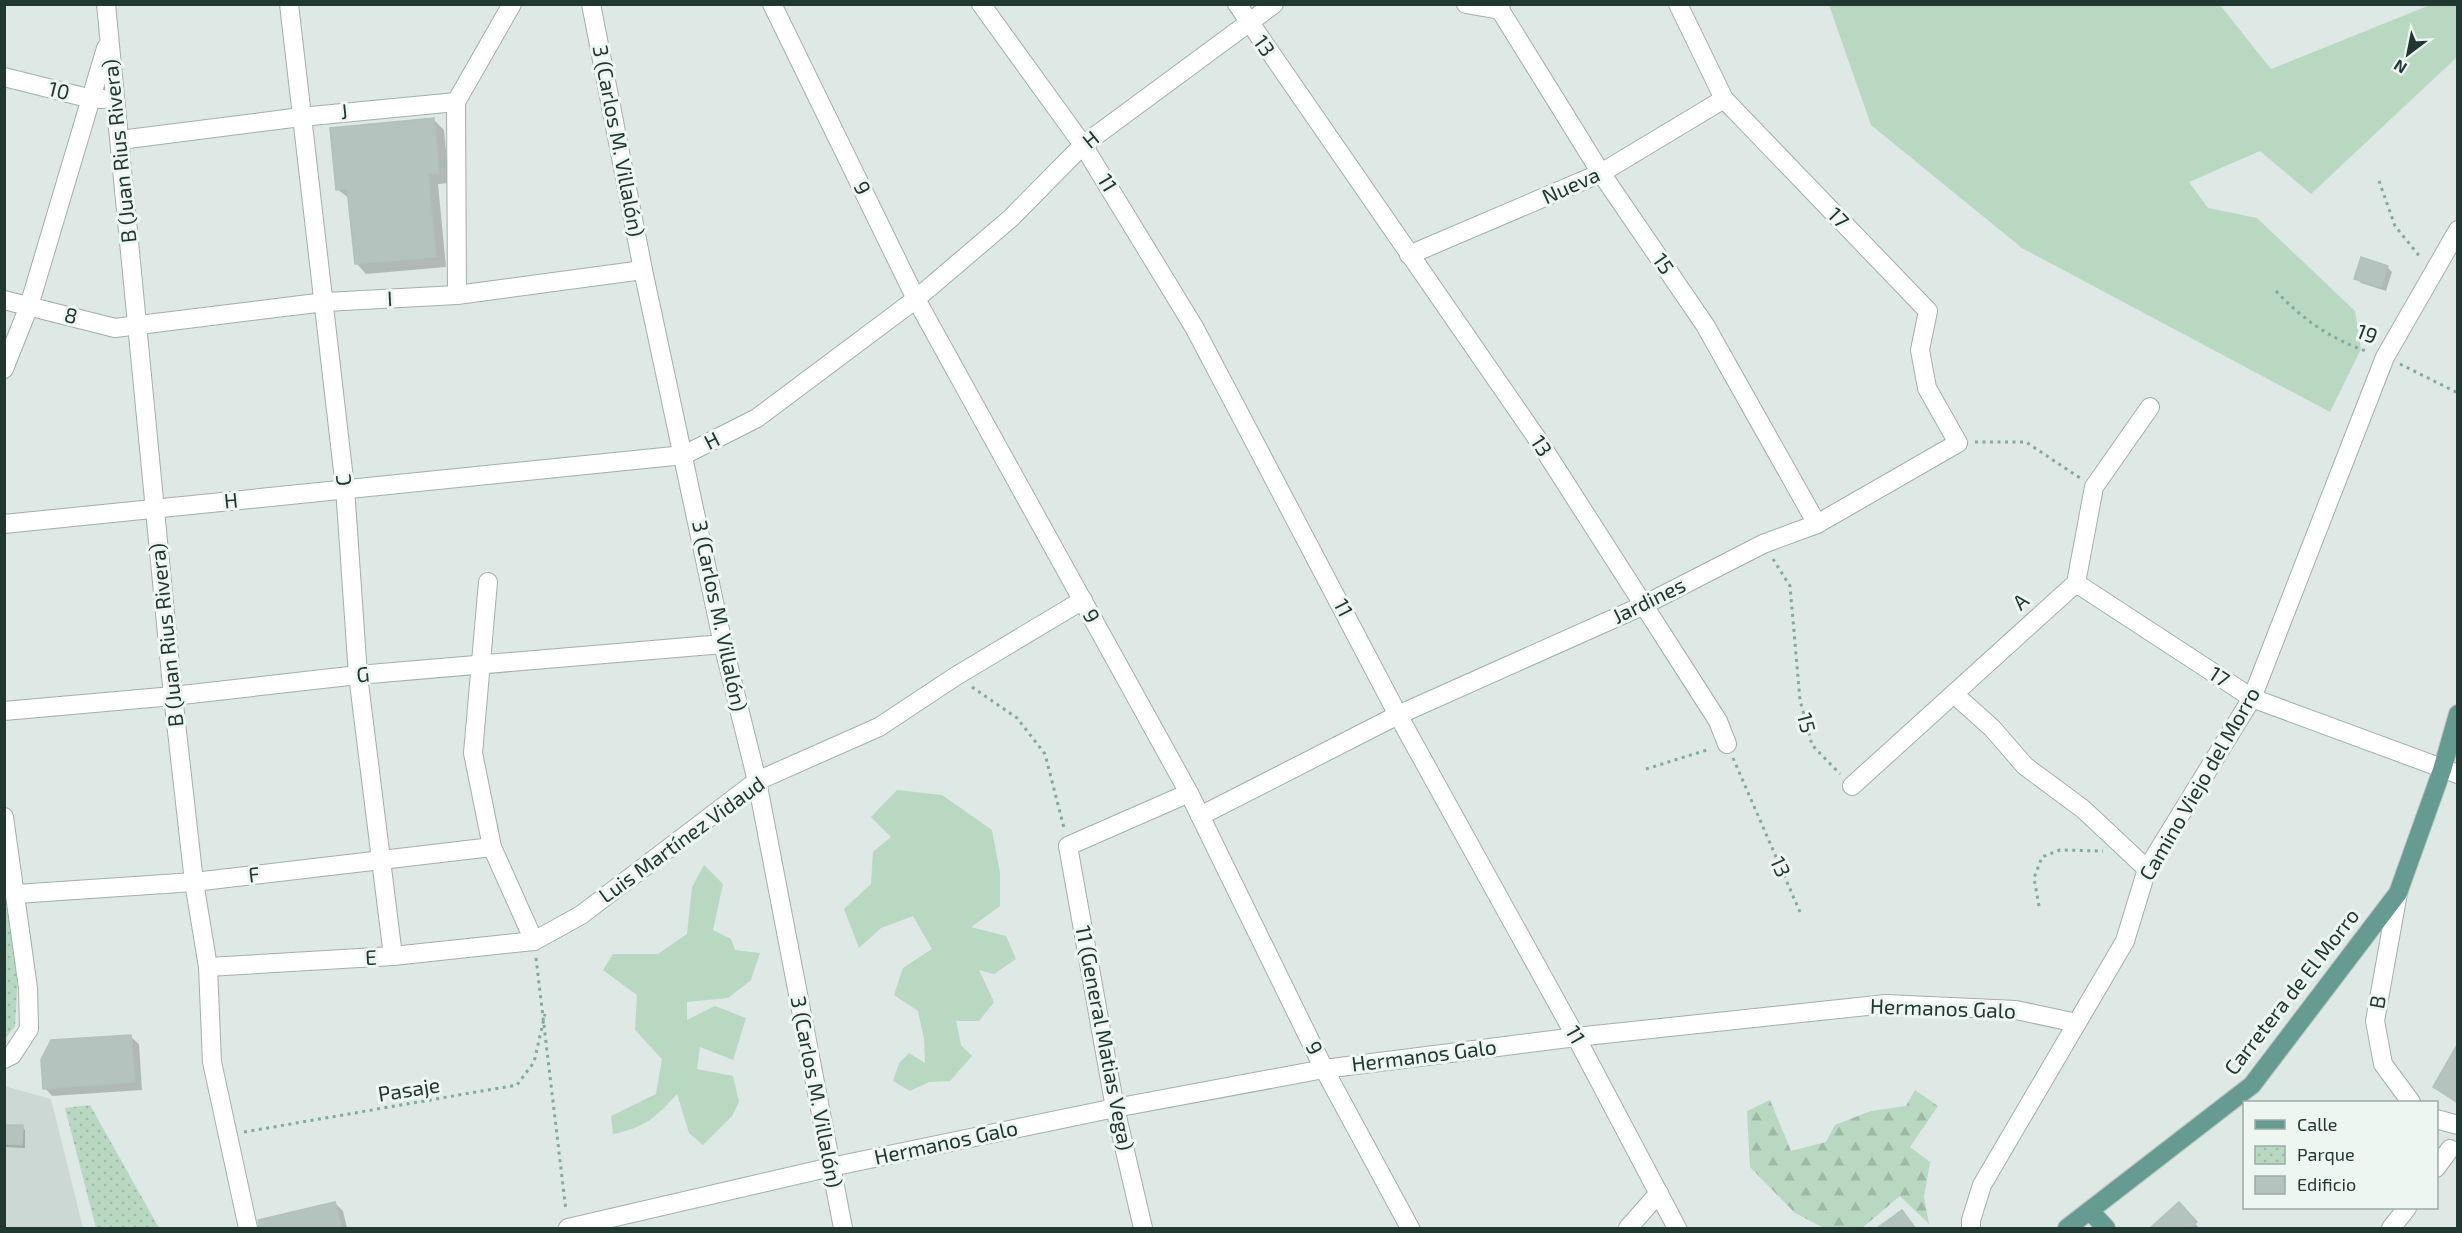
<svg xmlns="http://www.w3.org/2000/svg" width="2462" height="1233" viewBox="0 0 2462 1233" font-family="'Exo 2',sans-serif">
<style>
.built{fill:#ccd8d3}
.grass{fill:#b8d8c2}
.forest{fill:url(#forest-firs)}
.park{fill:url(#park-dots)}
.shadow{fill:#0003}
.building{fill:#b4c3bd;stroke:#b1c1bb;stroke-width:1.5}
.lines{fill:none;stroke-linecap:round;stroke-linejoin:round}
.minor-casing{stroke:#a2afab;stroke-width:20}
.major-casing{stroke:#bcc3c2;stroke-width:20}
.path{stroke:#81aa9f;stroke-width:3;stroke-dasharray:3 4.5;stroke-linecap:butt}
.minor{stroke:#fff;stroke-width:18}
.major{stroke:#659b90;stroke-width:18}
.labels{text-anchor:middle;stroke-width:6;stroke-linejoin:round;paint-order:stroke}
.street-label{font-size:21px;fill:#213732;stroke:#eef6f2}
</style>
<defs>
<pattern id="forest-firs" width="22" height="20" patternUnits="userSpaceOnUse" patternTransform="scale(1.5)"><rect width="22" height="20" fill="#b8d8c2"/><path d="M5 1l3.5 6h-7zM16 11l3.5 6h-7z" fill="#9ebaa7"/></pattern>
<pattern id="park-dots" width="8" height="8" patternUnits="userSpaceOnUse" patternTransform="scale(1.5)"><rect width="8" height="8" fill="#b8d8c2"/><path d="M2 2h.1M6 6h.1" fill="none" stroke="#9ebaa7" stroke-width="1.8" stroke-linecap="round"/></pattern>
</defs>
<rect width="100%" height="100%" fill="#dee8e4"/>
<path class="built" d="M4,1086L51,1099L83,1228H5Z"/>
<g class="grass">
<path d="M1829,5H2220L2271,69L2430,5H2457V57L2311,194L2260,151L2189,182L2208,208L2257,218L2355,311L2361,349L2330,412L2022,248L1871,125Z"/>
<path d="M897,790L942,795L992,830L1000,873V906L971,927L1006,936L1016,959L994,974L979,970L994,1002L979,1021H956L961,1045L972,1056L950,1081L929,1082L910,1091L893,1081L899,1063L909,1053L925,1063L924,1039L918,1011L894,995L903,968L932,949L913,916L881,928L859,948L844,909L871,884L873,852L891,837L871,817Z"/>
<path d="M704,865L723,884L713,930L731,939L735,950L760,953L751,980L728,998L687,1002V1020L715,1006L746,1018L733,1060L700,1047L697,1069L733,1076L739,1102L732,1116L703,1145L689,1133L677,1094C655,1118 646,1127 613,1134L611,1116L656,1094L662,1059L635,1030L637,995L603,970L613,954H658L687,934L692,887Z"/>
</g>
<path class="forest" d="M1915,1090L1938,1106L1910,1147L1930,1162L1924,1197L1929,1224L1900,1196L1862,1228H1824L1795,1213L1750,1167L1747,1111L1770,1100L1791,1151L1826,1142L1835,1125L1871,1111L1906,1106Z"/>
<g class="park">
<path d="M4,906L11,911L17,923V991L15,1026L5,1039Z"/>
<path d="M90,1105L159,1228H96L65,1108Z"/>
</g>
<g class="shadow">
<path d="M434,120L444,130L449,183L438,184L446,267L366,274L356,263L350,199L337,189Z"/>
<path d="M2387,267L2392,272L2386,291L2361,283L2356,278Z"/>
<path d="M131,1037L139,1044L142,1090L52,1096L45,1088Z"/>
<path d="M2458,1048V1104L2435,1087Z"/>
<path d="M4,1126L22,1127L25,1130V1148L4,1147Z"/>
<path d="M335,1203L343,1211L347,1228H270L267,1219Z"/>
<path d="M2179,1204L2199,1228H2152Z"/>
<path d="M1902,1212L1916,1228H1880Z"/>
</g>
<g class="building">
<path d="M434,118L439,173L428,174L436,257L355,264L347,189L336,190L330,128Z"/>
<path d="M2361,257L2388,266L2381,287L2354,279Z"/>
<path d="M131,1035L135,1082L43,1089L41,1060L51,1040Z"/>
<path d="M2457,1045V1102L2433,1087Z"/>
<path d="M4,1125H23L22,1145L4,1144Z"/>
<path d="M335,1202L342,1228H259L258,1220Z"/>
<path d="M2179,1202L2197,1222L2189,1228H2150Z"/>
<path d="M1902,1210L1915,1228H1877Z"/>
</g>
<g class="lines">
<defs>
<g id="minor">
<path d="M106,4L173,696L194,882L208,967L212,1062L248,1228"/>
<path d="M289,4L345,488L358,675L393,956"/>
<path d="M591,4L643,270L723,644L757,781L843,1228"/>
<path d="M772,4L916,299L1189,793L1324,1069L1410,1228"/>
<path d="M981,4L1083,145L1194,327L1398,715L1576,1037L1677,1228"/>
<path d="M1237,4L1536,437L1718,721L1727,744"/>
<path d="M1466,4L1500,10L1501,4"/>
<path d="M1500,10L1601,173L1705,325L1817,524"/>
<path d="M4,77L92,99H104"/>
<path d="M456,102L457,295"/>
<path d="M120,140L301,117L456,102L512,4"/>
<path d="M1409,255L1601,173L1724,99"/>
<path d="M4,300L115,328L325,302L457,295L643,270"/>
<path d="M4,369L29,306L106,48"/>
<path d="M4,524L684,455L757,418L916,299L1011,218L1083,145L1274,4"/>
<path d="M488,582L473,753L492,847L534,941"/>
<path d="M2076,583L2252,698L2458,774"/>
<path d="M1954,694L1992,728L2025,766L2083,809L2147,869"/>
<path d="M4,711L173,696L358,675L723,644"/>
<path d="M1852,786L2076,583L2094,487L2150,407"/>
<path d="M1200,816L1398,715L1642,606L1763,544L1817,524L1958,443L1927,388L1920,350L1928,311L1724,99L1678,4"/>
<path d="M4,817L28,988L29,1029L12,1055L4,1059"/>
<path d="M2398,893L2375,1021L2383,1064L2411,1102"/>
<path d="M16,894L194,882L492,847"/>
<path d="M208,967L393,956L534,941L581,915L757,781L879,727L956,676L1083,600"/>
<path d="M2436,1119L2458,1125"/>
<path d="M2436,1168L2450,1149"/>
<path d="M568,1228L831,1167L1115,1108L1324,1069L1576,1037L1886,1004L2016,1010L2077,1023"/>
<path d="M1143,1228L1115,1108L1068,846L1189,793"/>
<path d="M1628,1228L1659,1193"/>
<path d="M1971,1228V1220L1982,1185L2125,941L2147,869L2252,698L2385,357L2458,230"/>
<path d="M2391,1228L2407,1208"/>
</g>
<g id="major">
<path d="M2091,1212L2106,1228"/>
<path d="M2067,1228L2252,1085L2398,893L2442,770L2458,714"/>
</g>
</defs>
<use href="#minor" class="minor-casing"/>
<use href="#major" class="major-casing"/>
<g class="path">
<path d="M2379,181L2395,226L2421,258"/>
<path d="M2276,291C2302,319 2332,340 2369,352"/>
<path d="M2400,364L2458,393"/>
<path d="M1975,442H2026L2080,478"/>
<path d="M1773,559L1790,586L1800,700L1812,745L1840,774"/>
<path d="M972,687L1017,718L1045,754L1064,828"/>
<path d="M1733,758L1800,912"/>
<path d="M1646,769L1710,749"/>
<path d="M2039,906L2034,878L2042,857L2060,850L2103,851"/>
<path d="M536,958L566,1211"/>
<path d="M244,1132L517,1085L534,1062L545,1014"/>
</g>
<use href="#minor" class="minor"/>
<use href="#major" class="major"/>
</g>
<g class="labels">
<g class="street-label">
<text transform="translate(1264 46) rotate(55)" y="7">13</text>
<text transform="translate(59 91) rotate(14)" y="7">10</text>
<text transform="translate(344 112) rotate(-6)" y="7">J</text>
<text transform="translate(1091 140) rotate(-39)" y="7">H</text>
<text transform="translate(618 141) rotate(79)" y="7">3 (Carlos M. Villalón)</text>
<text transform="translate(120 151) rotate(-96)" y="7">B (Juan Rius Rivera)</text>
<text transform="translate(1107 183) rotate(59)" y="7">11</text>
<text transform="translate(1571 186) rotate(-24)" y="7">Nueva</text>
<text transform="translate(862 188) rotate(64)" y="7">9</text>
<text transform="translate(1838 218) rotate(46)" y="7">17</text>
<text transform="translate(1663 264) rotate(56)" y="7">15</text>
<text transform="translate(390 299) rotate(-3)" y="7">I</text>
<text transform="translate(71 316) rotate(14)" y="7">8</text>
<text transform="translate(2367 334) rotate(21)" y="7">19</text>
<text transform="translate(712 441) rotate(-27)" y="7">H</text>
<text transform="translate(1541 446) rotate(57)" y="7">13</text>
<text transform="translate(344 480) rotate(-96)" y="7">C</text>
<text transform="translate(231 501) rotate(-6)" y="7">H</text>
<text transform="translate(1649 601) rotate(-26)" y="7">Jardines</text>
<text transform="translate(2021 602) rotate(-42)" y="7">A</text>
<text transform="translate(1343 608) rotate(63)" y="7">11</text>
<text transform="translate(719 616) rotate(78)" y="7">3 (Carlos M. Villalón)</text>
<text transform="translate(1091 616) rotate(61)" y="7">9</text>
<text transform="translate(167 635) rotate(-96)" y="7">B (Juan Rius Rivera)</text>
<text transform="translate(363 675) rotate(-5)" y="7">G</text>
<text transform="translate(2219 677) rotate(33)" y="7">17</text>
<text transform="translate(1806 723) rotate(75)" y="7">15</text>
<text transform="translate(2200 784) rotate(-60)" y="7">Camino Viejo del Morro</text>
<text transform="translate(682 840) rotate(-36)" y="7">Luis Martínez Vidaud</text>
<text transform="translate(1780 867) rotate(66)" y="7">13</text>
<text transform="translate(254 875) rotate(-7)" y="7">F</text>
<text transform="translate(371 958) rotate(-3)" y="7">E</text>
<text transform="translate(2292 992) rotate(-52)" y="7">Carretera de El Morro</text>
<text transform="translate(2378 1002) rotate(-80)" y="7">B</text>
<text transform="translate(1943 1009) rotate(2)" y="7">Hermanos Galo</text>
<text transform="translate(1575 1035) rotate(61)" y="7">11</text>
<text transform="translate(1104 1038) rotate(79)" y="7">11 (General Matias Vega)</text>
<text transform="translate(1314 1048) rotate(64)" y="7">9</text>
<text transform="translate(1424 1056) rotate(-7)" y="7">Hermanos Galo</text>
<text transform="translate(409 1090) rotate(-9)" y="7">Pasaje</text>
<text transform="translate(816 1092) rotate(79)" y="7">3 (Carlos M. Villalón)</text>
<text transform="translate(946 1143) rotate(-12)" y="7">Hermanos Galo</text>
</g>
</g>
<rect width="2462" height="1233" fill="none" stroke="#213732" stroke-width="12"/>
<rect x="2243" y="1101" width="195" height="108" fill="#eef6f2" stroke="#9caaa5" stroke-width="1.5"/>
<rect x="2255" y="1120" width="30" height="9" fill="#659b90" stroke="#9caaa5" stroke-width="1.5"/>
<text x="2297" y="1131" font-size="18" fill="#213732">Calle</text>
<rect x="2255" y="1146" width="30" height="18" fill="url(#park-dots)" stroke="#9caaa5" stroke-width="1.5"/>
<text x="2297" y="1161" font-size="18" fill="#213732">Parque</text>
<rect x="2255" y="1176" width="30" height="18" fill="#b4c3bd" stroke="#9caaa5" stroke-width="1.5"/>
<text x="2297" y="1191" font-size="18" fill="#213732">Edificio</text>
<g transform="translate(2408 54) rotate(212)" stroke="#eef6f2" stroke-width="4.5" paint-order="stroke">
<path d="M0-4.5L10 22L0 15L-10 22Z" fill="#213732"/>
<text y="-9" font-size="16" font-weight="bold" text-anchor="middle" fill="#213732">N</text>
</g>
</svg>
